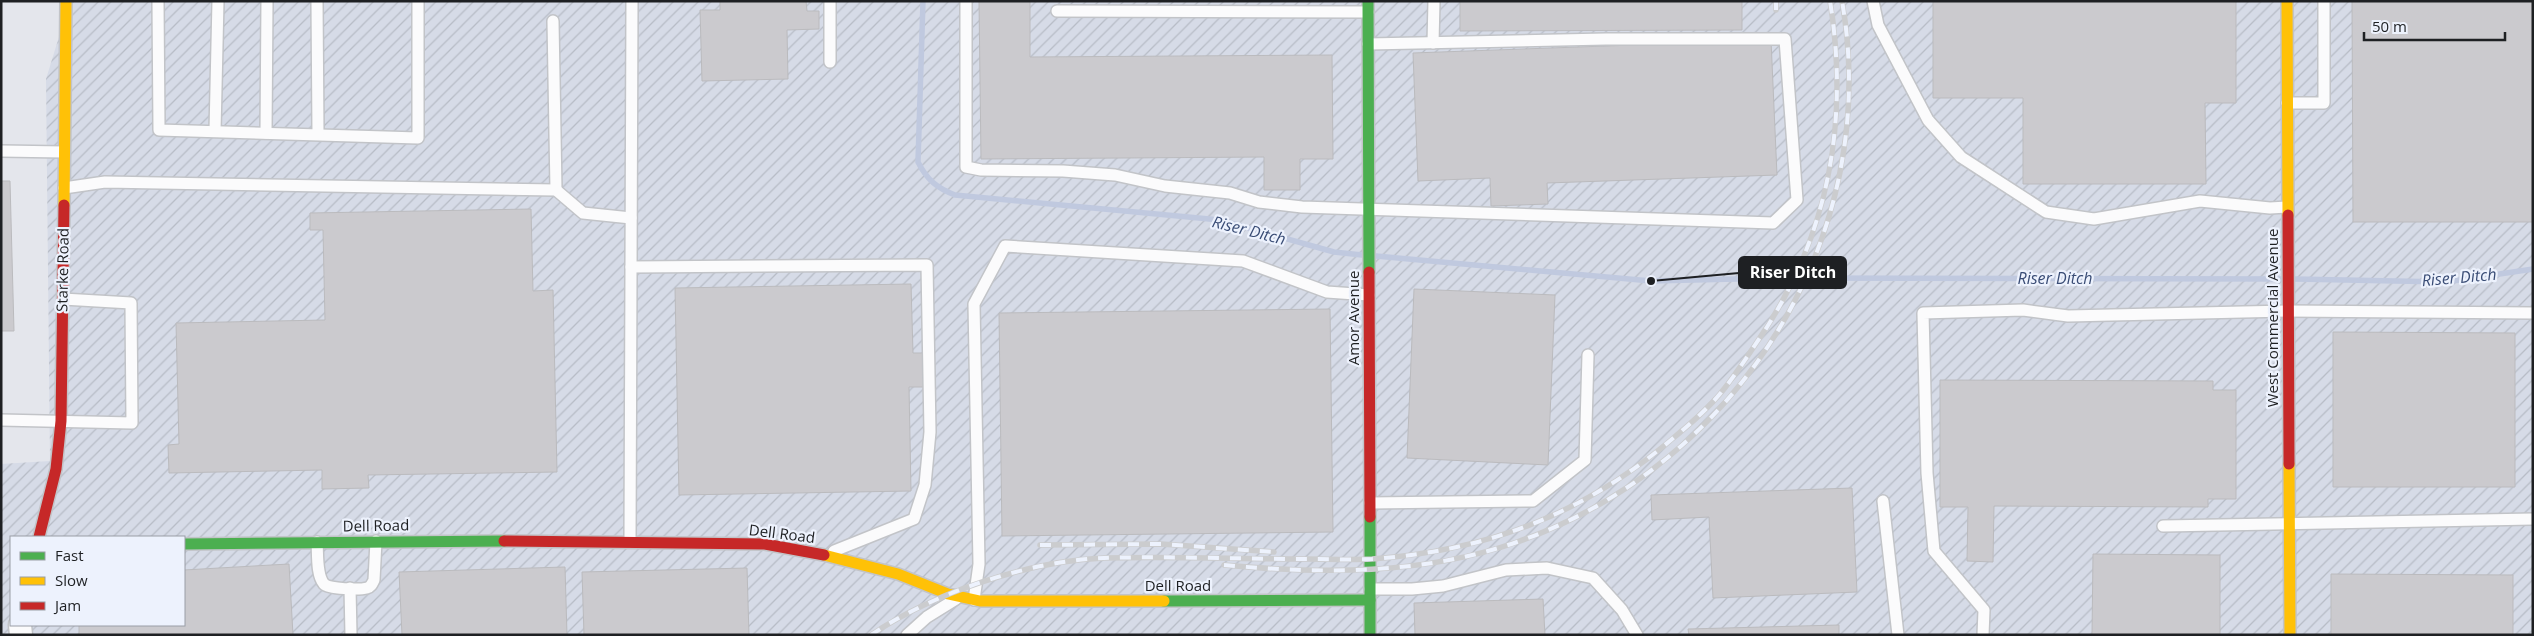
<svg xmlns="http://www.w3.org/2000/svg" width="2534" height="636" viewBox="0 0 2534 636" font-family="'Open Sans',sans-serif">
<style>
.industrial{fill:url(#industrial-furrows);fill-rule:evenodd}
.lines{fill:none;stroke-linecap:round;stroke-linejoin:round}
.stream{stroke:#c0c9df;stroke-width:5.5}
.building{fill:#cbcace;stroke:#bbbbbe}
.lane-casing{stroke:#c2c4c8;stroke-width:14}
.street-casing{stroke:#c2c4c8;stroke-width:25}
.fast-casing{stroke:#c2c4c8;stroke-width:14}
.slow-casing{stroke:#c2c4c8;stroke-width:14}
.jam-casing{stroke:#c2c4c8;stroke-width:14}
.lane{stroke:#fbfbfc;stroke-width:11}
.street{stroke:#fbfbfc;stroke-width:22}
.fast{stroke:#4caf50;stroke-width:11}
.slow{stroke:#ffc107;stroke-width:11}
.jam{stroke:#c62828;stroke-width:11}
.rail-casing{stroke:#cbccce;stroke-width:5.5}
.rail{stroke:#edf2fd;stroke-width:4;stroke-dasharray:11;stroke-linecap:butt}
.labels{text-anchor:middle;stroke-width:4.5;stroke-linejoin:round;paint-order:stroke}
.street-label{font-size:15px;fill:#1e2023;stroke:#edf2fd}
.water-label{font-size:16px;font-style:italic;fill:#394c75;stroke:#edf2fd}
.leader{fill:none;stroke:#1e2023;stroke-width:2}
.callout-dot{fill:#1e2023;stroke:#edf2fd;stroke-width:2}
.callout{fill:#1e2023;stroke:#1e2023;stroke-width:2}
.callout-label{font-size:16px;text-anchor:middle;font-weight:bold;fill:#fff}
</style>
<defs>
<pattern id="industrial-furrows" width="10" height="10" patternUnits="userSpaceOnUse" patternTransform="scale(1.25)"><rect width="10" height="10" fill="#d6dbe7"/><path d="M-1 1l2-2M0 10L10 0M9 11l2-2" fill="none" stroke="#b7bcc6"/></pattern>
</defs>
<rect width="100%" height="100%" fill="#e4e6ec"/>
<path class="industrial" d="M70,1H2533V635H1V464L50,461L46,79ZM11,537H184V625H11Z"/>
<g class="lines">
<g class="stream">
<path d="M923,1L918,162C927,180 937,188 955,195L1220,220L1334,252L1362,255"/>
<path d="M1376,256L1651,281L1779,278L2281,279"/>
<path d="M2295,279L2446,282L2533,269"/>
</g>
</g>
<g class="building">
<path d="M720,1H806L807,11H819V29L787,30L788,79L702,81L700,10H720Z"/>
<path d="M979,1H1030V57L1332,55L1333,159H1300V190H1264V157L981,159Z"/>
<path d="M1460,1H1742V30L1460,31Z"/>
<path d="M1933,1H2236V103H2205L2206,184H2023V98H1933Z"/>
<path d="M2352,1H2533V222H2353Z"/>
<path d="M1771,40L1777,175L1547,183L1548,204L1491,206L1490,178L1418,181L1413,53Z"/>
<path d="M1,181H10L14,331H1Z"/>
<path d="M531,209L533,291L553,290L557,472L368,475L369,488L322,489V470L169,473L168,445L179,444L176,323L325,320L323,230H310V213Z"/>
<path d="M911,284L913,353H924L925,387H909L911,491L679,495L675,288Z"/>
<path d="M1414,289L1555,295L1548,465L1407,458Z"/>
<path d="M1330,309L1333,532L1002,536L999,313Z"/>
<path d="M2333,332L2515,333V487H2333Z"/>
<path d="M1940,380L2213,381V390H2236V499H2208V507L1994,506L1993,562L1967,561L1968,507H1940Z"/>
<path d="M1852,488L1857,592L1713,598L1709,517L1652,520L1651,495Z"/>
<path d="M2093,554L2220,555V635H2092Z"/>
<path d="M289,564L293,635H79V625H184V570Z"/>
<path d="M565,567L567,635H402L399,572Z"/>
<path d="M747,568L749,635H584L582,572Z"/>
<path d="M2331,574L2513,575V635H2331Z"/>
<path d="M1543,599L1545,635H1415L1414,603Z"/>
<path d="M1839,625V635H1689L1688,629Z"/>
</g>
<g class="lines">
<defs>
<g id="lane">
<path d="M158,1L159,130L418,138V1"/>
<path d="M317,1L318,134"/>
<path d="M966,1V167L981,170L1063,171L1115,175L1165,186L1230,193L1259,202L1302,207L1773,223L1797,200L1785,39H1606L1368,44"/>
<path d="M1873,1L1878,25L1928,120L1961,157L2046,212L2094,219L2200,201L2270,208L2287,207"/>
<path d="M1057,11L1368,12"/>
<path d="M553,21L556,190"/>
<path d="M1433,43L1434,1"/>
<path d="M830,62V1"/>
<path d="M2287,103H2324V1"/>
<path d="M215,131L218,1"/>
<path d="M266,133L267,1"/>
<path d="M1,151L64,152"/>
<path d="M64,188L105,182L556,190L583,213L631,218"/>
<path d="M631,267L927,265L930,432L925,485L914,519L834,551"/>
<path d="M1,420L132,423L131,303L63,299"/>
<path d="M1883,501L1898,635"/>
<path d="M1370,503L1533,501L1585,460L1588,355"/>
<path d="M2163,526L2533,519"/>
<path d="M317,542C318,553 316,575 324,584C329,589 359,590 367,588C371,587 372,584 374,580L376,541"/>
<path d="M630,542L632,1"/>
<path d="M350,588L351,635"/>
<path d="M1370,589H1412L1443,586L1506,570L1547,568L1593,578L1622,610L1637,635"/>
<path d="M974,600L979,564L974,304L1005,246L1243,261L1327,292L1369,295"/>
<path d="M907,635L927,617L956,599"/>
<path d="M1983,635L1984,610L1934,551L1927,473L1923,313L2023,310L2068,316L2287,311L2533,313"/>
</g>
<path id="street" d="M20,625L21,635"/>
<g id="fast">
<path d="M1368,1L1369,272"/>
<path d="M1370,517V635"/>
<path d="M184,544L504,541"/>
<path d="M1164,601L1370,600"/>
</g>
<g id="slow">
<path d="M2287,1L2288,215"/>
<path d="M64,205L66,1"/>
<path d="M2289,464L2290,635"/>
<path d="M824,555L898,574L948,594L980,601H1164"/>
</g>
<g id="jam">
<path d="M2288,215L2289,464"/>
<path d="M1369,272L1370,517"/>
<path d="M39,537L56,469L61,421L64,205"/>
<path d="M504,541L765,544L824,555"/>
</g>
</defs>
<use href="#lane" class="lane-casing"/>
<use href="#street" class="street-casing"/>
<use href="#fast" class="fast-casing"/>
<use href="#slow" class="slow-casing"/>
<use href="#jam" class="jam-casing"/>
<use href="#lane" class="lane"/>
<use href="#street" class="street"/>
<use href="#fast" class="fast"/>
<use href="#slow" class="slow"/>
<use href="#jam" class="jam"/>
<defs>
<g id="rail">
<path d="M1776,10V1"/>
<path d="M1040,545L1161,544L1274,552"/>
<path d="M1224,565C1321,574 1423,575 1517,542C1739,465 1883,235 1842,1"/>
<path d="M871,635C933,593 1028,561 1104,558C1170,556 1238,559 1305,559C1327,559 1350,560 1372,559C1487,551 1583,514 1671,440C1690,424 1709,408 1724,389C1735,375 1745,360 1755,345C1827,242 1850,125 1830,1"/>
</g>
</defs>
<use href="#rail" class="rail-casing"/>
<use href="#rail" class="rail"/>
</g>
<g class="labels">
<g class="street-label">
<text transform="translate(63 270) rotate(-89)" y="5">Starke Road</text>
<text transform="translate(1354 318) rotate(-90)" y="5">Amor Avenue</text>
<text transform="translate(2273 318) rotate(-90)" y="5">West Commercial Avenue</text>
<text transform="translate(376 526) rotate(-1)" y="5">Dell Road</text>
<text transform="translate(782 534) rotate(7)" y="5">Dell Road</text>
<text x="1178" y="591">Dell Road</text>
</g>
<g class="water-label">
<text transform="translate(1249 230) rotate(14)" y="6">Riser Ditch</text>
<text transform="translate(2459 277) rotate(-5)" y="6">Riser Ditch</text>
<text x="2055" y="284">Riser Ditch</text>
</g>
</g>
<path class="leader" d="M1651 281L1739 273"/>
<circle class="callout-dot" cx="1651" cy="281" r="5"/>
<rect class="callout" x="1739" y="257" width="107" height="31" rx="5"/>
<g class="callout-label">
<text x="1793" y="278">Riser Ditch</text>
</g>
<rect width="2534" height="636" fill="none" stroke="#1e2023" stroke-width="5"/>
<rect x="10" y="536" width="175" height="90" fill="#edf2fd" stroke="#9a9ea6"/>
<rect x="20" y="552" width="25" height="8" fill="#4caf50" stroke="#9a9ea6"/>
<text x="55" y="561" font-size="15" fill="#1e2023">Fast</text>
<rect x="20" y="577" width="25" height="8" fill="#ffc107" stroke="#9a9ea6"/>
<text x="55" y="586" font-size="15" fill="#1e2023">Slow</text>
<rect x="20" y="602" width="25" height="8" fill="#c62828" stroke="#9a9ea6"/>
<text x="55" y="611" font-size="15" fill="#1e2023">Jam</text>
<path d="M2364 32v8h141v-8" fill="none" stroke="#1e2023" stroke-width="2.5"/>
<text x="2372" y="32" font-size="15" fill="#1e2023" stroke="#edf2fd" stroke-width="4" paint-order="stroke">50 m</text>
</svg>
